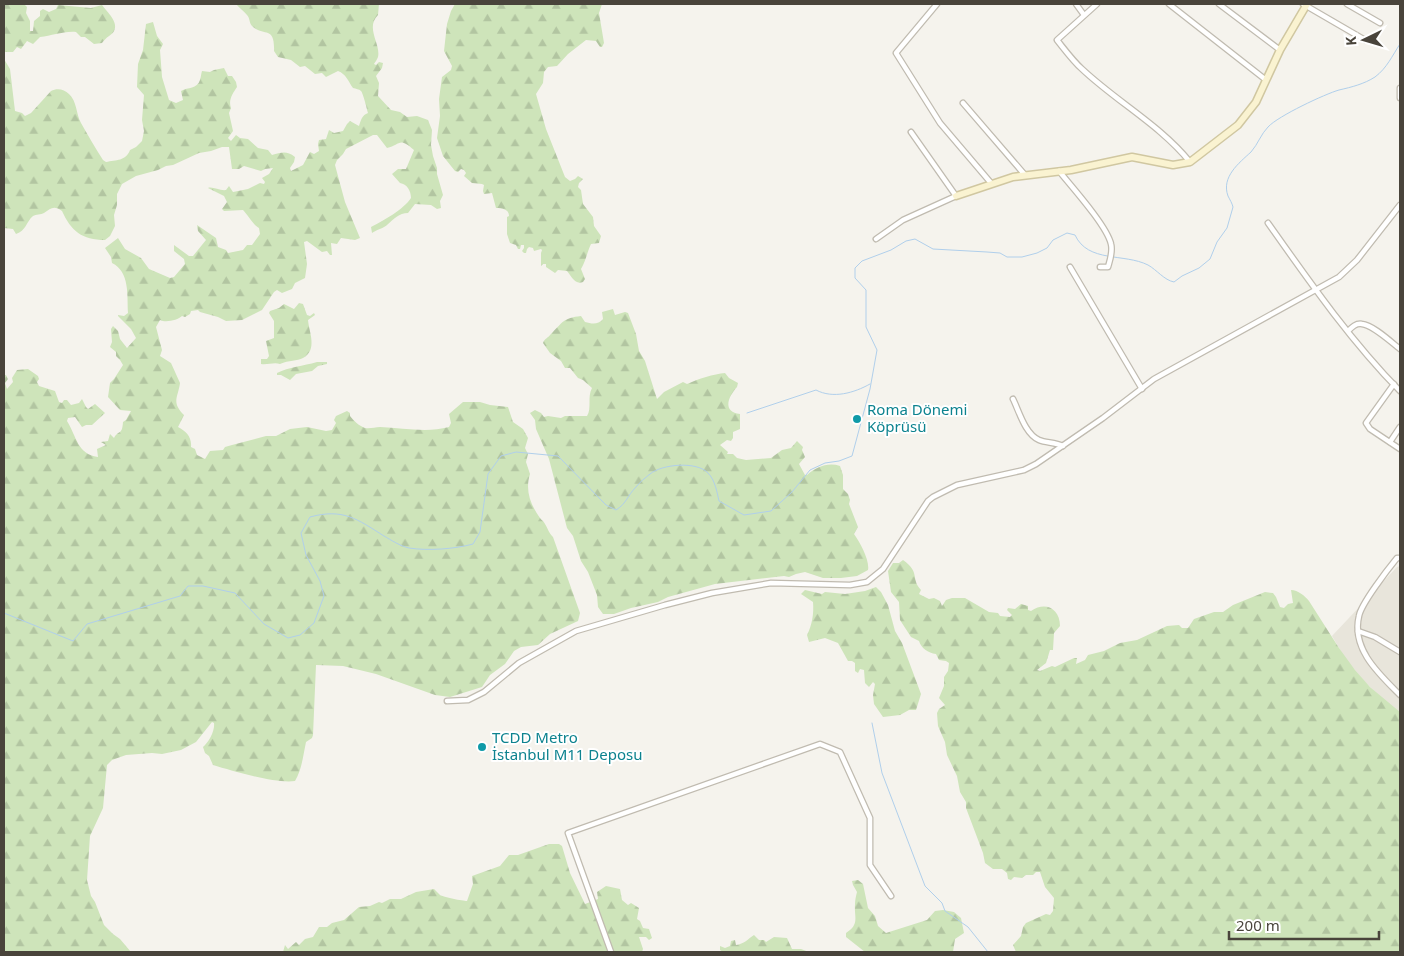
<svg xmlns="http://www.w3.org/2000/svg" width="1404" height="956" viewBox="0 0 1404 956" font-family="'Noto Sans',sans-serif">
<style>
.residential{fill:#e8e5db}
.forest{fill:url(#forest-firs)}
.lines{fill:none;stroke-linecap:round;stroke-linejoin:round}
.stream{stroke:#b0cfeb;stroke-width:1}
.street-casing{stroke:#c0bbb0;stroke-width:7}
.secondary-casing{stroke:#d0c7a1;stroke-width:9}
.street{stroke:#fff;stroke-width:4.5}
.secondary{stroke:#faf3d1;stroke-width:6}
.culture-dot{fill:#0f9aa8;stroke:#fff;stroke-width:2}
.labels{text-anchor:middle;stroke-width:4;stroke-linejoin:round;paint-order:stroke}
.culture-label{font-size:15px;fill:#0d838f;stroke:#fff;text-anchor:start}
</style>
<defs>
<pattern id="forest-firs" width="22" height="20" patternUnits="userSpaceOnUse" patternTransform="scale(1.25)"><rect width="22" height="20" fill="#cee4ba"/><path d="M5 1l3.5 6h-7zM16 11l3.5 6h-7z" fill="#b2c5a1"/></pattern>
</defs>
<rect width="100%" height="100%" fill="#f5f3ed"/>
<path class="residential" d="M1400,566V712L1385,701L1364,681L1345,658L1332,636L1397,567Z"/>
<g class="forest">
<path d="M4,4H24L27,7L26,13L30,21V31H33L34,21L40,16V11L43,9L49,12L56,9L58,5L91,8L102,5C107,12 119,22 114,31C112,35 106,37 102,43L94,44L85,37H81L76,32C63,31 52,36 40,37L33,44L27,41L21,49L17,47L13,52H5Z"/>
<path d="M236,4H379L378,15C365,28 381,44 378,57C377,60 375,62 374,64L376,65L379,62L383,63L382,68L376,76L379,83L378,96L391,110L400,112L407,117L417,116L428,120L432,130L431,145L433,156L437,168V174L443,195L440,201L441,208L437,209L431,205L415,204L408,213C399,213 394,219 387,225C386,227 374,231 372,233L371,227C383,221 404,209 411,198C411,191 407,184 400,183L392,174L398,169H406L414,150C399,136 400,145 387,148L377,135H373L346,149L343,154L337,160L335,165L345,202L360,238L355,240L341,238L337,244L331,243L332,255H330L327,251L322,252L307,241L304,242L307,264L305,278L295,283L292,289L282,293L277,290L274,292L262,310L242,320L226,321L218,317L200,312L198,310L191,311L190,314L185,317L182,316C178,320 166,323 160,320L156,327L162,350L160,356L171,363L180,383C178,398 171,402 184,415L178,427C186,431 192,437 191,447L195,449L197,455L205,459L210,451L223,450L225,447L232,445L266,436H276L290,429L307,427L326,431L332,430L336,423L334,420L336,416L347,411L350,413V416C353,420 359,426 365,428C370,429 375,427 380,427C404,428 427,433 449,427L451,423L449,414L463,402H480L490,405L508,407L513,422L523,429L528,438L525,448L528,454L526,462L530,474C525,490 530,504 540,518C543,522 543,520 545,524C548,529 549,533 553,537L580,613L578,621L550,634L538,645L521,647L514,651L505,664L490,675L482,687L450,697L435,695L376,674L343,666L316,665L313,735L312,738L306,742C303,756 302,769 295,781C276,784 233,771 213,765L209,756L205,753L203,747C209,742 215,731 214,723L212,722L196,742L181,750L162,754L152,753L126,755L112,760L107,765L103,808L90,836L87,880L91,896L95,902L104,925L113,934L120,939L131,952H4V375H6L8,379L5,383L7,389L13,382L12,378L17,370L28,369L38,376L39,379L37,382L39,386L55,391L59,402L62,403L64,400H67L71,405L79,403L82,399L86,407L88,409L95,404L105,413L92,425H86L82,427L75,417L68,418L67,421C77,437 77,454 98,457L97,449L106,445L101,442L108,441L110,434L114,438C119,429 122,436 123,422L126,420L131,411L120,410L108,397L110,383L114,379L123,365L120,360L116,356V352L110,347L112,342L111,329L113,326L118,331L120,339L127,348L136,338L131,329L118,316V315L124,316L128,313C127,295 130,272 112,263L111,257L105,248L118,238L125,249L141,258L149,269L170,278L174,277L185,264L184,259L174,251V245L189,256H193L206,240L198,231L197,225L216,238L218,247L226,250L228,253L243,250L247,245H252L260,234L259,228C254,226 248,215 243,210L224,211L222,209L227,202L224,196L208,188C212,186 220,191 226,190L229,186L233,192L248,189L260,183L264,184L265,182L262,178L269,174L273,168L265,169L261,171L244,166L239,169H232L229,147H222L211,151L199,153L173,165L166,166L158,170L136,176L122,184L117,194V205L114,215L115,226L110,236L105,240C82,240 71,231 62,211C54,205 51,208 44,213C41,215 36,214 33,216C26,222 26,231 16,234L13,229L4,228V59L10,69L15,111L22,113L25,116L31,113L51,91C57,88 64,89 69,94C77,101 76,114 81,123C88,135 95,148 103,160L106,162C116,160 126,161 130,150L136,147L142,141L144,131L142,120L144,95L137,87L138,64L143,50L146,24L153,22L157,36L163,44L160,50L162,77L169,100L176,103L183,100L181,91C188,87 197,89 200,80C201,77 201,74 202,71L210,72L214,70L224,68L228,76H232L236,82L237,87C233,93 228,100 231,108L229,113L233,131L228,138L231,141L236,135L240,138L248,139L258,148L268,150L272,155C281,153 286,150 295,157L294,162L290,168L291,171L303,165L310,152L314,154L319,151L318,144L319,140L326,139L329,130L334,133L343,131L347,124L350,121L359,126C361,120 362,115 368,113C367,109 363,93 361,91C359,89 356,89 353,88C348,81 346,74 338,71L326,77L322,73L315,74L305,66L300,67L291,60L278,57L274,51C275,25 264,37 252,26C249,23 250,18 247,15C244,11 239,8 236,4Z"/>
<path d="M455,4H602L599,13L604,43L602,47H600L596,41L586,40L568,54L557,66L548,67L544,72L543,83L536,94L546,129L565,177L570,181L575,179L578,176L583,179L579,183L578,187L581,190L583,204L593,217L594,226L601,236L599,243L591,244C587,252 586,261 581,269L585,279L583,282C575,285 572,277 567,271L558,270L555,273L546,267V264H543L541,266V253L542,250L541,249L534,251L533,248L529,247L527,249L526,253H524L522,251L524,248V245H521L520,249H518L516,245L510,243L507,234V217L509,216C509,209 502,208 496,208L492,193L484,194L483,191L484,185L482,184L472,183L464,176L466,173L464,170L461,169L458,172L455,171L443,156L437,138L440,116L439,99L442,77L451,70L452,66L444,51L447,24L451,11Z"/>
<path d="M299,303L303,304L307,315L310,316L314,313L315,315L308,320C309,332 318,350 303,358C297,361 289,360 280,364C274,362 268,365 261,364V359H267L269,356L266,341L274,338V321L269,313L270,311L279,308L284,304L294,309Z"/>
<path d="M613,309L615,315L625,312L628,313L636,334L639,351L645,361L657,399L664,392L683,382L687,384C698,379 714,374 725,373L729,378L738,383L737,387C728,397 722,412 740,414V429L733,432V438L731,441L727,440L720,445L728,452L727,454H733L737,458L746,460L771,458L782,450L791,448L797,441L803,447L802,450L805,457L799,464L805,475H807C816,467 828,462 840,466L843,475V489L848,494L850,500L849,504L858,527L854,534C860,542 870,561 868,570L857,576L841,578H823L805,572L796,574L789,577L784,576L715,584L668,597L658,602L631,608L614,614H603L598,607L597,595L588,572L581,561L573,536L567,528L549,459L536,429L535,420L530,413L535,410L541,413L544,417L548,416L561,418L565,416H587C592,408 587,397 592,388L583,380L578,378L570,368H565L561,361L550,353L543,343C545,338 548,338 551,334C563,322 563,318 581,316L585,322C592,324 598,325 603,319L602,312Z"/>
<path d="M317,362H327V364L318,366L312,371L296,374L290,380L281,375H277V373C289,367 303,366 317,362Z"/>
<path d="M903,560C921,573 910,578 921,590L919,594L929,599L934,598L940,601L942,606L946,600L952,598H965L989,612L998,613L1000,616L1010,617L1012,615L1007,610L1008,608L1015,609L1021,604L1028,606V610L1031,611C1045,601 1060,608 1060,626L1054,633L1053,650H1050L1046,663L1037,670L1040,671L1052,666L1055,667L1074,658H1077L1076,664L1085,660L1088,655L1104,651L1120,643L1137,640L1167,626L1179,625L1182,628H1188L1194,619L1214,612H1223L1233,605L1265,592L1273,593L1276,597L1280,607L1284,608L1288,604L1293,603L1291,590C1298,590 1305,596 1309,601L1339,648L1355,670L1370,687L1400,712V952H1016L1013,945L1021,936L1023,927L1026,923L1046,914L1050,915L1053,911L1054,898L1045,887L1040,872H1036L1033,875H1026L1022,878L1014,877L1011,880L1008,879L1007,873L1002,869H993L985,863L983,853L966,808V802L960,792L957,776L947,755L945,742L938,726L937,713L939,709L945,705L939,698L944,686V677L948,671L949,663L946,661L939,660L936,654C928,653 921,648 919,641L911,637L900,620L899,602L891,592L888,571L893,563H899Z"/>
<path d="M876,587L881,592L888,605L895,631L902,643L921,694L916,710H909L900,715L883,717L874,704L873,695L875,684L873,682L869,687L865,683L864,670L860,669L858,673L855,671V663L852,661H848L838,643L825,638L809,642L807,635C812,625 814,614 813,602L801,594L805,590L822,594L825,592L845,594L865,591Z"/>
<path d="M549,844H559L562,846L570,873L585,904L598,899L597,892L606,886L620,889L622,900L628,905L631,903L639,908L637,919L640,921L643,928L649,929L652,938L649,940L646,937H639L643,949L642,952H283L285,945L288,949L296,942L299,945L305,939L313,937L319,927H327L332,923L344,920L359,907L370,906L379,902L382,903L390,899H401L416,892L434,889C436,891 438,893 440,895C443,897 463,901 467,901L473,884L472,876L500,866L509,855H518Z"/>
<path d="M858,880L863,884L868,908L875,916L878,926L886,933L927,920L935,911L943,910L954,912L961,918L964,933L955,939L953,952H865L846,937V933C860,924 854,918 855,904C855,900 856,896 857,892L853,885L852,881Z"/>
<path d="M754,935L759,940H764L766,942L774,937L787,938L792,949H801L809,952H723L720,950V946L725,948L730,946L731,941L735,940L736,945C744,944 748,939 754,935Z"/>
</g>
<g class="lines">
<g class="stream">
<path d="M747,413L816,390C833,399 854,393 870,384"/>
<path d="M4,613L73,641L87,624L180,596L188,586H203L235,593L264,624L288,638L300,635L314,623L324,596L320,581L306,555L301,533L310,517C343,508 357,519 384,536C391,540 400,546 409,548C428,551 455,549 473,544L480,532L488,474L501,456L516,452L558,456L606,505L616,510C627,503 627,496 636,487C640,482 645,478 650,474C662,464 697,461 708,473C715,480 717,492 719,501L744,515L771,511L792,492L810,470L825,463L839,461L852,456L870,389L877,350L866,327V290L855,278V268L862,261L891,250L906,241L915,239L933,249L987,252L1000,253L1007,257H1022L1037,253L1047,248L1053,240L1067,233L1075,235C1088,263 1124,253 1148,265C1157,270 1164,280 1174,282L1182,276L1199,268L1210,259L1217,242L1227,228L1233,207C1232,203 1230,200 1228,196C1221,177 1239,163 1251,152C1258,144 1261,134 1268,127C1278,116 1325,94 1339,90C1352,87 1364,84 1375,77C1387,68 1392,56 1400,44"/>
<path d="M872,723L882,773L925,886L942,903L945,911L968,927L988,952"/>
</g>
<defs>
<g id="street">
<path d="M937,4L896,53L940,123L991,183"/>
<path d="M1076,4L1084,15"/>
<path d="M1097,4L1057,40C1065,50 1073,61 1082,69C1117,102 1160,125 1190,162"/>
<path d="M1169,4L1266,80"/>
<path d="M1219,4L1280,50"/>
<path d="M1303,4L1365,40"/>
<path d="M1347,4L1380,23"/>
<path d="M1400,88V98"/>
<path d="M963,103L1025,175"/>
<path d="M1059,171C1072,187 1107,226 1111,244C1113,252 1110,260 1108,267H1100"/>
<path d="M1268,223C1309,281 1350,340 1400,391"/>
<path d="M876,239L903,220L956,196L911,132"/>
<path d="M1070,267L1142,389"/>
<path d="M1348,331C1352,327 1356,323 1362,324C1373,325 1391,342 1400,349"/>
<path d="M1394,384L1366,423L1370,429L1400,449"/>
<path d="M1013,399C1019,411 1025,434 1039,440C1046,443 1055,442 1063,446"/>
<path d="M1390,442L1400,427"/>
<path d="M1400,558H1397C1388,569 1361,604 1359,616C1351,649 1379,674 1400,695"/>
<path d="M1358,631L1375,637L1400,652"/>
<path d="M447,701L468,700L484,692L519,663L576,631L665,605L712,593L771,583L850,585L867,582L883,569L928,501L933,497L957,485L1024,470L1036,464L1103,418L1154,379L1339,277L1357,260L1400,205"/>
<path d="M611,952L568,833L820,744L840,752L870,818V865L891,896"/>
</g>
<path id="secondary" d="M956,196L1013,177L1071,170L1132,157L1173,165L1190,162L1238,125L1256,102L1280,50L1307,4"/>
</defs>
<use href="#street" class="street-casing"/>
<use href="#secondary" class="secondary-casing"/>
<use href="#street" class="street"/>
<use href="#secondary" class="secondary"/>
</g>
<g class="culture-dot">
<circle cx="857" cy="419" r="5"/>
<circle cx="482" cy="747" r="5"/>
</g>
<g class="labels">
<g class="culture-label">
<text x="867" y="415">Roma Dönemi<tspan x="867" dy="17">Köprüsü</tspan></text>
<text x="492" y="743">TCDD Metro<tspan x="492" dy="17">İstanbul M11 Deposu</tspan></text>
</g>
</g>
<rect width="1404" height="956" fill="none" stroke="#49443b" stroke-width="10"/>
<g transform="translate(1364 40) rotate(265)" stroke="#ffffff" stroke-width="4" paint-order="stroke">
<path d="M0-4L9 19L0 12L-9 19Z" fill="#49443b"/>
<text y="-8" font-size="14" font-weight="bold" text-anchor="middle" fill="#49443b">K</text>
</g>
<path d="M1229 931v8h150v-8" fill="none" stroke="#49443b" stroke-width="2.5"/>
<text x="1236" y="931" font-size="15" fill="#49443b" stroke="#ffffff" stroke-width="4" paint-order="stroke">200 m</text>
</svg>
